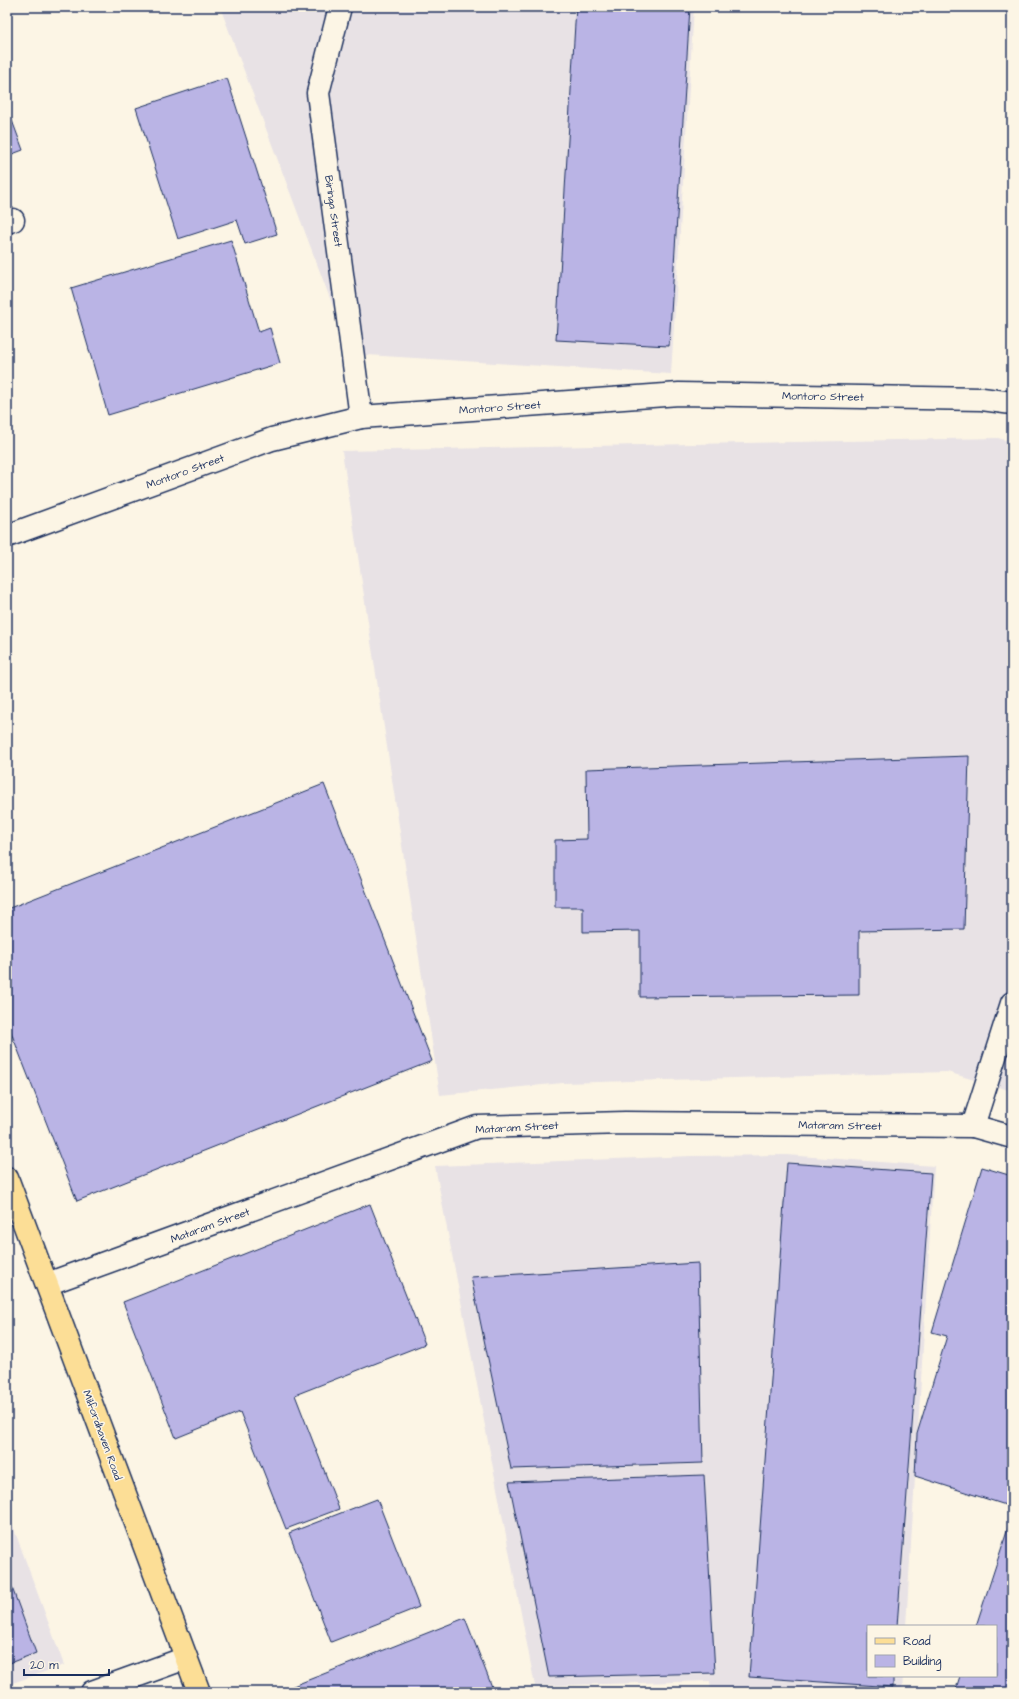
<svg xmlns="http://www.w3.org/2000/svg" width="1019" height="1699" viewBox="0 0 1019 1699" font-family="'Architects Daughter',sans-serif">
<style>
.built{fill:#e8e2e5}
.building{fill:#bab4e5;stroke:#1b2f5e}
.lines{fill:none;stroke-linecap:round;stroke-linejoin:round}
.minor-casing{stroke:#1b2f5e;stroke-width:25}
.major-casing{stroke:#1b2f5e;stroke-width:25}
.minor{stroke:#fcf5e5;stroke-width:22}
.major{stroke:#fcde96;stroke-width:22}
.labels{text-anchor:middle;stroke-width:3;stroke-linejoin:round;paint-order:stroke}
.street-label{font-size:11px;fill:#1b2f5e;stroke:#fcf5e5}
</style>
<rect width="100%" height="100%" fill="#fcf5e5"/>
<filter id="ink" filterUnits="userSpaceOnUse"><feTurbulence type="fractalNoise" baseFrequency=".025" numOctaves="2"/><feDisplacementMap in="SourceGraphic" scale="8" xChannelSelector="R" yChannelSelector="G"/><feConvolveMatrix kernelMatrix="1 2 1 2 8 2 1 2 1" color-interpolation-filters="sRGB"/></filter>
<g filter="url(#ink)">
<g class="built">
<path d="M220,7H694L671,374L351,354Z"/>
<path d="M998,438L1012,442V1091L947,1072L563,1083L440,1095L342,451Z"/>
<path d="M786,1155L934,1166L906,1626H868V1676H903L902,1692H711L710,1681L535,1686L435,1166L692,1156Z"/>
<path d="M7,1510L64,1665L7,1685Z"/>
</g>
<g class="building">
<path d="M576,7H690L669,346L556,340Z"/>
<path d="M227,78L277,234L245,244L237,220L178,239L136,108Z"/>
<path d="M7,107L23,150L7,156Z"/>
<path d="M231,240L259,332L270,328L280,363L108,415L71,288Z"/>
<path d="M969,756L964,929L859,931V995L640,997V931L583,932V907H555V840L587,839L586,769Z"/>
<path d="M324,784L432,1061L77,1201L7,1022V909Z"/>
<path d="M787,1163L931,1173L897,1626H868V1676H893V1687L749,1677Z"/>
<path d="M982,1167L1012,1176V1507L915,1476L917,1434L947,1336L932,1332Z"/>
<path d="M370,1204L425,1344L295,1395L339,1509L286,1529L240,1412L176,1438L123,1302Z"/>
<path d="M698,1263L703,1463L511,1469L471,1277Z"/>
<path d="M704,1475L715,1673L549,1677L509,1482Z"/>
<path d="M377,1499L419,1607L331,1642L289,1533Z"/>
<path d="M1012,1516V1692H955L960,1676H996V1626H976Z"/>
<path d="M7,1574L36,1653L7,1664Z"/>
<path d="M465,1618L494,1692H278Z"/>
<path d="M709,1690V1692H627Z"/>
</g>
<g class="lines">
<defs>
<g id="minor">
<path d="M340,7L318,93L361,417"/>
<path d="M7,222L13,220"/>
<path d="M7,536L272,439L361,417L679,394L982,399L1012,403"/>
<path d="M973,1126L1012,1003"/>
<path d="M47,1284L477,1127L625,1123L973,1126L1012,1137"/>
<path d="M92,1692L186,1658"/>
</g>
<path id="major" d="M7,1178L199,1692"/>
</defs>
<use href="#minor" class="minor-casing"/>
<use href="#major" class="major-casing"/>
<use href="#minor" class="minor"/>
<use href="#major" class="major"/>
</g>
</g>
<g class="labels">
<g class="street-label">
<text transform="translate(334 211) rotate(82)" y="4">Biringa Street</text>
<text transform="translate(823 396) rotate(1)" y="4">Montoro Street</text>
<text transform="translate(500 407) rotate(-4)" y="4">Montoro Street</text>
<text transform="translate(185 471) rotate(-20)" y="4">Montoro Street</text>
<text transform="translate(840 1125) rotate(1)" y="4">Mataram Street</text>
<text transform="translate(517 1127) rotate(-3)" y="4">Mataram Street</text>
<text transform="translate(210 1225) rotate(-20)" y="4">Mataram Street</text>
<text transform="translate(103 1435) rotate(70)" y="4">Milfordhaven Road</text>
</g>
</g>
<rect width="1019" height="1699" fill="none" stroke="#fcf5e5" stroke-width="24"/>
<rect x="12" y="12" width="995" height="1675" fill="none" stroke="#1b2f5e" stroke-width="1.5" filter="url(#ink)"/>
<rect x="867" y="1625" width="130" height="52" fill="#fcf5e5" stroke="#a2a6af"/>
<rect x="875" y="1638" width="20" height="6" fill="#fcde96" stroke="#a2a6af"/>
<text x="903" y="1645" font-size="12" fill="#1b2f5e">Road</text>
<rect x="875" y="1655" width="20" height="12" fill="#bab4e5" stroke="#a2a6af"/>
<text x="903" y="1665" font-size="12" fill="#1b2f5e">Building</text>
<path d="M24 1669v6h85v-6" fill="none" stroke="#1b2f5e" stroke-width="2"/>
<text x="30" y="1669" font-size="12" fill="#1b2f5e" stroke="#fcf5e5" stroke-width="3" paint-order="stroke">20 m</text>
</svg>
